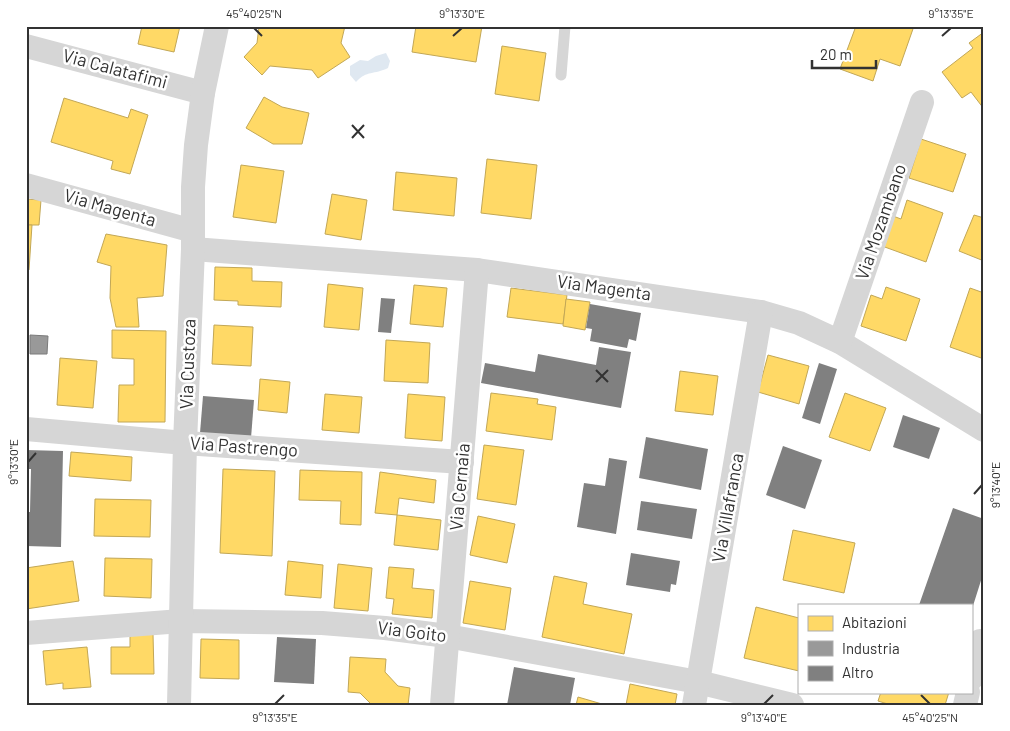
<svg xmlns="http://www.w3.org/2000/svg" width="1010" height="731" viewBox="0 0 1010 731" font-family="Barlow,sans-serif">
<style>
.water{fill:#dfe8f1}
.homes{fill:#ffd966;stroke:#c2a756}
.industry{fill:#999;stroke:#7a7a7a}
.building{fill:#808080}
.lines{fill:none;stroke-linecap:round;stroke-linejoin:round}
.lane{stroke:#d6d6d6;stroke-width:11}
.street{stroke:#d6d6d6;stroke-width:24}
.ticks{fill:none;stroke:#323232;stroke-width:2}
.labels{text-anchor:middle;stroke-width:5;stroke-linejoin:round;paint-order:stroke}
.street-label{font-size:18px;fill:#323232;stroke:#fff}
.neatline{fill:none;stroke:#323232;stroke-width:2}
.ticks-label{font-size:12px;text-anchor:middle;fill:#323232}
</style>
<rect width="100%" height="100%" fill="#fff"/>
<path class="water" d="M386,53L390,61L388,68C374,75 367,70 356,82L350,75V66L360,60L368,61L376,56Z"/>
<g class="homes">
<path d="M142,26H180L174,52L138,44Z"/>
<path d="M259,26H345L341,43L350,57L318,78L312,70L270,66L262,75L244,57L257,43Z"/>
<path d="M416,26H482L476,62L412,52Z"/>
<path d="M856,26H914L900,66L880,59L873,81L840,69Z"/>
<path d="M984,32V109L971,92L962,98L942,72L973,48L969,43Z"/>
<path d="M502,46L546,53L539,101L495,94Z"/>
<path d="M264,97L282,107L309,113L302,144H273L246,128Z"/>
<path d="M64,98L128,118L131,109L148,115L130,174L111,169L113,161L51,142Z"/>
<path d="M921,139L966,154L953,192L909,178Z"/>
<path d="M487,159L537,165L531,219L481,213Z"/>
<path d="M241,165L284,171L276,223L233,217Z"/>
<path d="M396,172L457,178L454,216L393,210Z"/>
<path d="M332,194L367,200L361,240L325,234Z"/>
<path d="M26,199L41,200L39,225H26Z"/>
<path d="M907,200L943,213L926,262L882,246L893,216L901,219Z"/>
<path d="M974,215L984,218V261L959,251Z"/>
<path d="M26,225H32L29,270H26Z"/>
<path d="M106,234L167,245L163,296L137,298L139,327H116L110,298L111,266L97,262Z"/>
<path d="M215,267L252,268V281L282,282L281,307L238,305V301L214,300Z"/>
<path d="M328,284L363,288L359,330L324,327Z"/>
<path d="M414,285L447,288L443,327L410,324Z"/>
<path d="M886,287L920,299L906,341L861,326L871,295L882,299Z"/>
<path d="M511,288L567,295L563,324L507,317Z"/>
<path d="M970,288L984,293V359L950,347Z"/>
<path d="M566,299L590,302L585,330L563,326Z"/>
<path d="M214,325L253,327L251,366L212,364Z"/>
<path d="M112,330L166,331L165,422H118L119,385H134V359L112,358Z"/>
<path d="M386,340L430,343L428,383L384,381Z"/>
<path d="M768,355L809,366L799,404L758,392Z"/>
<path d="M60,358L97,361L93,408L57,405Z"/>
<path d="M680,371L718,376L713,415L675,411Z"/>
<path d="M260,379L290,382L287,413L258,410Z"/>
<path d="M491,393L538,399L537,404L556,407L552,440L486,431Z"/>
<path d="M845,393L886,408L870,451L829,437Z"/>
<path d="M325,394L362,397L359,433L322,430Z"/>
<path d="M408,394L445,397L442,441L405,438Z"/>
<path d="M484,445L524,450L516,505L477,499Z"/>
<path d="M71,452L132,457L131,481L69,476Z"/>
<path d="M223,469L275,471L272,556L220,553Z"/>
<path d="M300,470L362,472L361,525L340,524L341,501L299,500Z"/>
<path d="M380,472L436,480L434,503L399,498L397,515L375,513Z"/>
<path d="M95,499L151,500L150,537L94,536Z"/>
<path d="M397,515L441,520L438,550L394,545Z"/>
<path d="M478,516L515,524L507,563L470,555Z"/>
<path d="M793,530L855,543L844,593L783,580Z"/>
<path d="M105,558L152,559L151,598L104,596Z"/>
<path d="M73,561L79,601L26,609V568Z"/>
<path d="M288,561L323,565L321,598L285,595Z"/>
<path d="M338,564L372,568L368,611L334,608Z"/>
<path d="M389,567L414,569L412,588L434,590L432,618L392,614L394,599L386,598Z"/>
<path d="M554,576L587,583L583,604L632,614L624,654L542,637Z"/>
<path d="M470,581L511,588L505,630L463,623Z"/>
<path d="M756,607L799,618V671L744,658Z"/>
<path d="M153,634L154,674H111V647H130V635Z"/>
<path d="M201,639L239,640V679L200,678Z"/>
<path d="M87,647L91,687L63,689V683L46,685L43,651Z"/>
<path d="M350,657L386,659L385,672L398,686L410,688L408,705H372L360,693L348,692Z"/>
<path d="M630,684L677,694L675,705H626Z"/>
<path d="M881,692H949L945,705H891L878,701Z"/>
<path d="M578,697L602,704V705H576Z"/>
</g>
<path class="industry" d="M30,335L48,336L47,354H30Z"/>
<g class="building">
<path d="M381,298L395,299L391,333L378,332Z"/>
<path d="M590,304L641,313L636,341L629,339L627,348L590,341L592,329L586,328Z"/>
<path d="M599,347L631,352L621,408L481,383L485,363L535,372L538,354L596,365Z"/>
<path d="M819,363L837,369L820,424L802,418Z"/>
<path d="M203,396L254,400L251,438L200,433Z"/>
<path d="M903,415L940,428L929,459L893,447Z"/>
<path d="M646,437L708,449L701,490L639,478Z"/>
<path d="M783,446L822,460L805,509L766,495Z"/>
<path d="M26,450L63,451L61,547L26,546V512H30L31,469H26Z"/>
<path d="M609,458L627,461L616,534L577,527L584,483L605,486Z"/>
<path d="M641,501L697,509L692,539L637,530Z"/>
<path d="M953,508L984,519V571L972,609L971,605H919Z"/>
<path d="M631,553L680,561L676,585L671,584L670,592L626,585Z"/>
<path d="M277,637L316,639L314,684L274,682Z"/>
<path d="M514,667L575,678L570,705H507Z"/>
</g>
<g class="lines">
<path class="lane" d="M561,75L565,26"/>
<g class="street">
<path d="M26,46L203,93"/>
<path d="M26,185L193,231"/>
<path d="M193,249L477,270L761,312L799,323L840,342L984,430"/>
<path d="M840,342L922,102"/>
<path d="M26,429L185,443L462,462"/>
<path d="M26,633L181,621L322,623L385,628L447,636L698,682L792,705"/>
<path d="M971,679L980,641"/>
<path d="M179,705L185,443L193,249V187L196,145L203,93L217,26"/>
<path d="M442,705L477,270"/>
<path d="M694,705L761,312"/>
<path d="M965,705L968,692"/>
</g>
</g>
<path class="ticks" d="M254,28L262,36M453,36L462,28M942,36L951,28M352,125L364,138M352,138L364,125M596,370L608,382M596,382L608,370M28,462L36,453M974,494L982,485M921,695L930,704M275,704L284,695M764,704L773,695"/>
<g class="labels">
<g class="street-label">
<text transform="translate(115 69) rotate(15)" y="6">Via Calatafimi</text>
<text transform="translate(110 208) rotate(16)" y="6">Via Magenta</text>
<text transform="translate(881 222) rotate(-71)" y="6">Via Mozambano</text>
<text transform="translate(604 288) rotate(8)" y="6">Via Magenta</text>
<text transform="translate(188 364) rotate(-88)" y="6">Via Custoza</text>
<text transform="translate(244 447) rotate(4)" y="6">Via Pastrengo</text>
<text transform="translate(460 487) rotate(-85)" y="6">Via Cernaia</text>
<text transform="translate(728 508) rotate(-80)" y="6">Via Villafranca</text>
<text transform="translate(412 632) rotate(7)" y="6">Via Goito</text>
</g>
</g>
<rect width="1010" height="731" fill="none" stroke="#ffffff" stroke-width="55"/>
<rect x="798" y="604" width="175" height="90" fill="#ffffff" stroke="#adadad"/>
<rect x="808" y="616" width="25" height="15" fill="#ffd966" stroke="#adadad"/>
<text x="842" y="628" font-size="15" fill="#323232">Abitazioni</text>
<rect x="808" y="641" width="25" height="15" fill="#999999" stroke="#adadad"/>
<text x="842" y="654" font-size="15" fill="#323232">Industria</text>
<rect x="808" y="666" width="25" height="15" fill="#808080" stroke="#adadad"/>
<text x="842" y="678" font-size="15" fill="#323232">Altro</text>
<path d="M812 60v8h64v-8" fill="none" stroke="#323232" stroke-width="2.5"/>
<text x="820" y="60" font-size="15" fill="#323232" stroke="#ffffff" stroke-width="4" paint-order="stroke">20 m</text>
<rect x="28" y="28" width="954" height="676" class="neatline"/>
<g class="ticks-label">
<text x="254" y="18">45°40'25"N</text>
<text x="462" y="18">9°13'30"E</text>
<text x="951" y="18">9°13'35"E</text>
<text transform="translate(14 462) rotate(-90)" y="4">9°13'30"E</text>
<text transform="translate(996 485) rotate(-90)" y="4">9°13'40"E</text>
<text x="275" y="722">9°13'35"E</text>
<text x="764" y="722">9°13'40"E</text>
<text x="930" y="722">45°40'25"N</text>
</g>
</svg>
